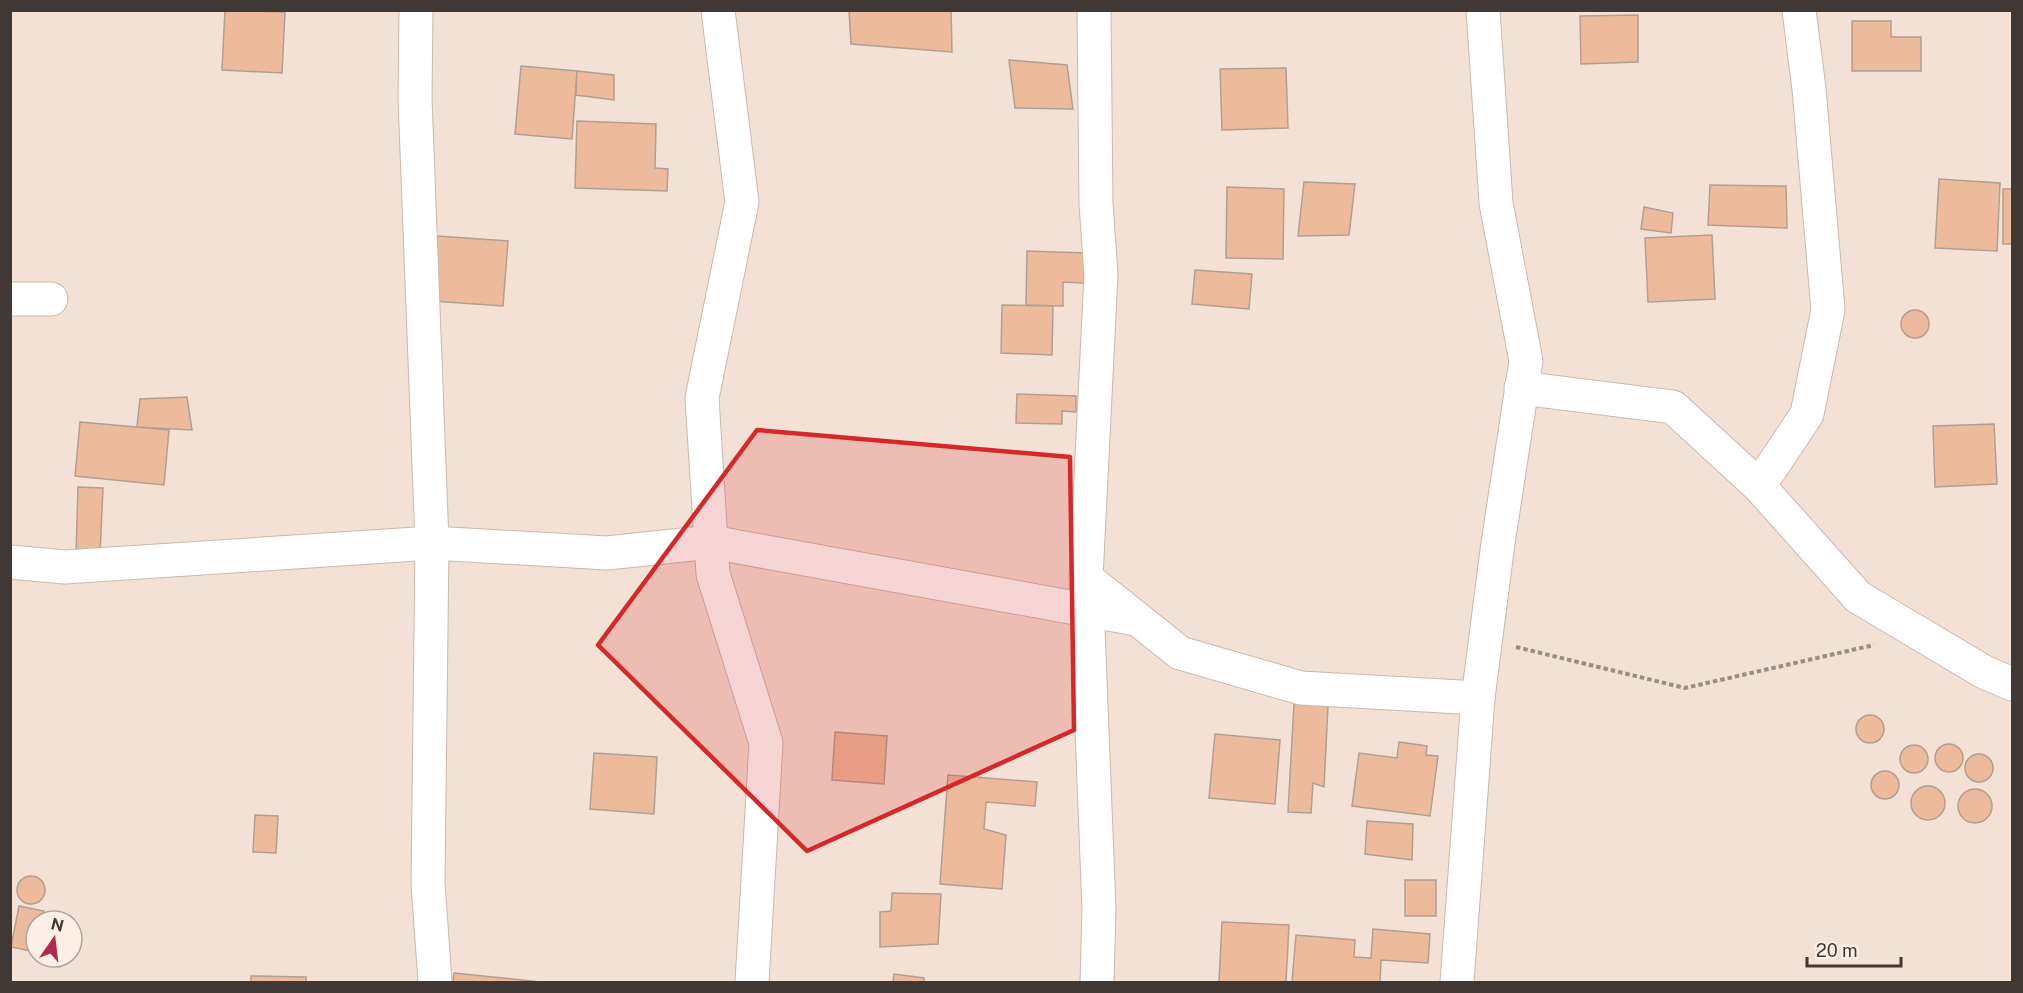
<svg xmlns="http://www.w3.org/2000/svg" width="2023" height="993" viewBox="0 0 2023 993" font-family="'Public Sans',sans-serif">
<style>
.building{fill:#edbb9b;stroke:#b09f94;stroke-width:1.5}
.lines{fill:none;stroke-linecap:round;stroke-linejoin:round}
.minor-casing{stroke:#cab9ae;stroke-width:35}
.path{stroke:#9a8d86;stroke-width:4;stroke-dasharray:4.5 3;stroke-linecap:butt}
.minor{stroke:#fff;stroke-width:33}
.marked{fill:#d62828;fill-opacity:0.2;stroke:#d62828;stroke-width:4.5;stroke-linejoin:round}
</style>
<rect width="100%" height="100%" fill="#f3e1d6"/>
<g class="building">
<path d="M225,10L285,12L282,73L222,70Z"/>
<path d="M849,10H951L952,52L851,44Z"/>
<path d="M1638,15V62L1581,64L1580,16Z"/>
<path d="M1852,21H1891V37H1921V71H1852Z"/>
<path d="M1009,60L1067,65L1073,109L1015,108Z"/>
<path d="M521,66L577,71L572,139L515,134Z"/>
<path d="M1286,68L1288,128L1222,130L1220,69Z"/>
<path d="M577,71L614,75V100L576,95Z"/>
<path d="M577,121L656,124L655,168L668,169L667,191L575,188Z"/>
<path d="M1939,179L2000,183L1997,251L1935,248Z"/>
<path d="M1304,182L1355,184L1349,235L1298,236Z"/>
<path d="M1710,185L1786,186L1787,228L1708,225Z"/>
<path d="M1227,187L1284,189L1283,259L1226,258Z"/>
<rect x="2003" y="189" width="9" height="55"/>
<path d="M1644,207L1673,213L1671,233L1641,229Z"/>
<path d="M1712,235L1715,299L1648,302L1645,238Z"/>
<path d="M437,236L508,241L503,306L433,301Z"/>
<path d="M1027,251L1085,253L1084,283L1063,282V306L1026,305Z"/>
<path d="M1195,270L1252,274L1249,309L1192,304Z"/>
<path d="M1002,305L1053,306L1052,355L1001,353Z"/>
<circle cx="1915" cy="324" r="14"/>
<path d="M1017,394L1076,396V412L1062,411V424L1016,423Z"/>
<path d="M187,397L192,430L137,427L140,399Z"/>
<path d="M80,422L169,430L164,485L75,476Z"/>
<path d="M1994,424L1997,484L1935,487L1933,426Z"/>
<path d="M78,487L103,488L100,554H76Z"/>
<path d="M1294,704L1328,706L1324,787L1313,783L1311,813L1288,812Z"/>
<circle cx="1870" cy="729" r="14"/>
<path d="M835,732L887,736L884,784L832,780Z"/>
<path d="M1215,734L1280,740L1275,804L1209,798Z"/>
<path d="M1399,742L1427,746L1426,755L1438,756L1430,816L1352,806L1359,753L1397,758Z"/>
<circle cx="1949" cy="758" r="14"/>
<circle cx="1914" cy="759" r="14"/>
<path d="M594,753L657,757L654,814L590,809Z"/>
<circle cx="1979" cy="768" r="14"/>
<circle cx="1885" cy="785" r="14"/>
<path d="M948,775L1037,782L1035,806L986,802L984,829L1006,835L1002,889L940,884Z"/>
<circle cx="1928" cy="803" r="17"/>
<circle cx="1975" cy="806" r="17"/>
<path d="M255,815L278,816L276,853L253,852Z"/>
<path d="M1367,821L1413,824L1412,860L1365,854Z"/>
<circle cx="31" cy="890" r="14"/>
<rect x="1405" y="880" width="31" height="36"/>
<path d="M892,893L941,894L938,944L880,947V912L891,911Z"/>
<path d="M19,906L44,911L42,921H36V952L11,947Z"/>
<path d="M1222,922L1289,925L1286,982H1219Z"/>
<path d="M1373,929L1430,934L1428,963L1381,960L1380,982H1292L1296,935L1355,940L1354,957L1371,958Z"/>
<path d="M454,973L541,982H453Z"/>
<path d="M894,974L924,978V982H893Z"/>
<path d="M251,976L306,977V982H251Z"/>
</g>
<g class="lines">
<defs>
<g id="minor">
<path d="M416,10L415,99L432,543L428,883L435,982"/>
<path d="M718,10L742,202L702,398L713,574L766,743L752,982"/>
<path d="M1094,10L1096,204L1101,275L1086,578L1099,909L1097,982"/>
<path d="M10,299H51"/>
<path d="M1521,388L1673,407L1759,486L1858,597L1984,672L2012,684"/>
<path d="M1759,486L1807,414L1828,310L1809,89L1799,10"/>
<path d="M10,562L65,567L432,543L607,553L711,542L1136,619"/>
<path d="M1086,578L1180,653L1301,688L1478,698L1498,543L1526,361L1496,203L1483,10"/>
<path d="M1457,982L1478,698"/>
</g>
</defs>
<use href="#minor" class="minor-casing"/>
<path class="path" d="M1516,647L1685,688L1874,645"/>
<use href="#minor" class="minor"/>
</g>
<path class="marked" d="M757,430L1070,457L1074,730L807,851L598,645Z"/>
<rect width="2023" height="993" fill="none" stroke="#3f3834" stroke-width="24"/>
<g transform="translate(54 939) rotate(14)"><circle r="28" fill="#fdefe6" stroke="#b1a69f" stroke-width="1.5"/>
<path d="M0-4.5L10 22L0 15L-10 22Z" fill="#b52552"/>
<text y="-9" font-size="16" font-weight="bold" text-anchor="middle" fill="#3f3834">N</text>
</g>
<path d="M1807 957v9h94v-9" fill="none" stroke="#3f3834" stroke-width="3"/>
<text x="1816" y="957" font-size="18" fill="#3f3834" stroke="#fdefe6" stroke-width="4.5" paint-order="stroke">20 m</text>
</svg>
